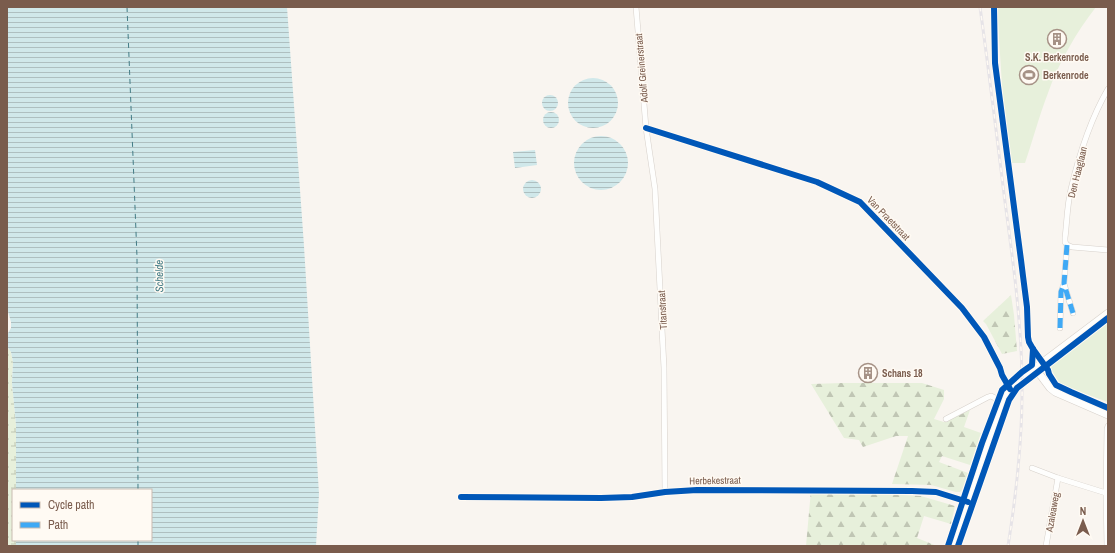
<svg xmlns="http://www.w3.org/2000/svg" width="1115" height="553" viewBox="0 0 1115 553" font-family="'Archivo Narrow',sans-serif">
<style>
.green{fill:#e7f0db}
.forest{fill:url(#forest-firs)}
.wetland{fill:url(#wetland-marsh)}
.water{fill:url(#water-rules)}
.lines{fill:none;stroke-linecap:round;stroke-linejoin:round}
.ferry{stroke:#437c86;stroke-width:1;stroke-dasharray:5 4;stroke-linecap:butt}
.minor-casing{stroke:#d7d1cb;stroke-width:6}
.tertiary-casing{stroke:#d7d1cb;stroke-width:8}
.secondary-casing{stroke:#d9d2cb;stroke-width:8}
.minor{stroke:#fefefd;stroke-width:5}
.tertiary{stroke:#fefefd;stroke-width:7}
.secondary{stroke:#fefefd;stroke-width:7}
.rail-casing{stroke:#e6e3e7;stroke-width:3}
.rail{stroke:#fffaf3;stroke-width:1.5;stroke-dasharray:4.5;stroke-linecap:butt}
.quiet{stroke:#3fa9f5;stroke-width:5;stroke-dasharray:10 5;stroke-linecap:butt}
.cycleway-casing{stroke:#fffaf3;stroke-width:8}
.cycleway{stroke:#0057b8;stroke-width:6}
.labels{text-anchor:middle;stroke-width:3;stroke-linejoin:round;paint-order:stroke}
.poi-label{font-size:10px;font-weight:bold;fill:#7a5c4d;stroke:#fffaf3;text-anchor:start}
.street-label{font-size:10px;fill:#7a5c4d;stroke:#fffaf3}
.water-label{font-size:11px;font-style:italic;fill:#437c86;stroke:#fffaf3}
</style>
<defs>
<pattern id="forest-firs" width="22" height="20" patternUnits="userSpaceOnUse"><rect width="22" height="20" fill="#e7f0db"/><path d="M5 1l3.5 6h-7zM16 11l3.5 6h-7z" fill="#c0c6b4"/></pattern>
<pattern id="wetland-marsh" width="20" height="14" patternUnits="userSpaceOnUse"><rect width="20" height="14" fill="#e7f0db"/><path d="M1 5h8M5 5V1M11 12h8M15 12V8" fill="none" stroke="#c0c6b4"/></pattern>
<pattern id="water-rules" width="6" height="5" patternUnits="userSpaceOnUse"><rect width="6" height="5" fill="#d0e8ea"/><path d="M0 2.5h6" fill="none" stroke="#aebfc0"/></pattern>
</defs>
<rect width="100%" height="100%" fill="#f9f5f0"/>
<g class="green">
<path d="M997,7H1096C1077,31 1058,64 1048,93C1039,116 1033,140 1025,163H1007Z"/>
<path d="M1108,322V402L1065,387L1058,382L1048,367Z"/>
</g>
<g class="forest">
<path d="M1011,295L1014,315L1017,351L1002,354L986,324L983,321Z"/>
<path d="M842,383H922L944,390V399L934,419L944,422L970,410L964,427L981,433L970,465L942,456L939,462L968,473L962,490L960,492H956L931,485L892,484L908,436H896L863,447L859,440L844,438L811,384Z"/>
<path d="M811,490L921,496L955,506L951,524L924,516L917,538L937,546H806Z"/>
</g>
<path class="wetland" d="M7,346L11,352L13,362L12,383L16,425V490H13V540H16V546H7Z"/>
<g class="water">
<path d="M7,7H287L304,246L319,494L316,546H16V540H151V490H16V425L12,383L13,362L11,352L7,346V335L11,328V322L7,308Z"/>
<circle cx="593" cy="103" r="25"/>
<circle cx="550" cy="103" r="8"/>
<circle cx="551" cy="120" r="8"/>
<circle cx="601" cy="163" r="27"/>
<path d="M535,150L537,165L515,168L513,152Z"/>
<circle cx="532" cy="189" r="9"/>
</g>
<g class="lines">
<g class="ferry">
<path d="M127,7L137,257L138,490"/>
<path d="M138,540V546"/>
</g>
<defs>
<g id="minor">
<path d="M636,7L646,128L655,189L657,230L664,368L665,492"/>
<path d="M646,128L817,182L860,202L962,308L984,337L1000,368L1002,375L1010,389"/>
<path d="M1067,245L1072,247L1108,250"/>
<path d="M1073,313L1064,284L1067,245L1065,242V238C1067,222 1067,205 1071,189C1079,155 1090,120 1108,89"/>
<path d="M1060,328L1061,292L1064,284"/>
<path d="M946,419L988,397L991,396L1003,402"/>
<path d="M1032,468L1058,478L1106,493"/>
<path d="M461,497L601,498L632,497L665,492L697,490L912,491L936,492L968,502"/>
<path d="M1046,546L1058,478"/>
<path d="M1107,546L1106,493L1107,429L1108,426"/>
</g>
<path id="tertiary" d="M1035,368L1050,388L1055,392L1108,415"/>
<path id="secondary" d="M953,546L996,421L1010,389L1015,383L1035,368L1108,313"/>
</defs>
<use href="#minor" class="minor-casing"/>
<use href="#tertiary" class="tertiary-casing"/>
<use href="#secondary" class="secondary-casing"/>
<use href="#minor" class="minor"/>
<use href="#tertiary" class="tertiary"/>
<use href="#secondary" class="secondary"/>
<defs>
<path id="rail" d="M980,7C989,72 997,137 1005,202C1013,260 1021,319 1022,377C1023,434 1017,490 1008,546"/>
</defs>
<use href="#rail" class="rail-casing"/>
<use href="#rail" class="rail"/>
<g class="quiet">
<path d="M1067,245L1064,284L1073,313"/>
<path d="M1060,328L1061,292L1064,284"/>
</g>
<defs>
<g id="cycleway">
<path d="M994,7L995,63L1021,260L1023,276L1027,307L1028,337L1029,342L1033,349L1048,370L1049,374L1056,385L1071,392L1108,408"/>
<path d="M646,128L817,182L860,202L962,308L984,337L1000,368L1002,375L1010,389"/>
<path d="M461,497L601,498L632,497L665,492L697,490L912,491L936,492L968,502"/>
<path d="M948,546L982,443L1002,390L1022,372L1032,365L1033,349"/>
<path d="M958,546L1009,400L1017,388L1108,318"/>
</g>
</defs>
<use href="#cycleway" class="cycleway-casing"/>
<use href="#cycleway" class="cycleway"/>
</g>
<defs>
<symbol id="building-ring" viewBox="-11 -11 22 22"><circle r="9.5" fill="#fffaf3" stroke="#a69286" stroke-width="1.5"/><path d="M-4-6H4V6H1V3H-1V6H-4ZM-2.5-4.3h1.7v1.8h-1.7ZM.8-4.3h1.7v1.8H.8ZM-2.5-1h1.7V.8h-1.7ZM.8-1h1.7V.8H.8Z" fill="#a69286"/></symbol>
<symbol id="stadium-ring" viewBox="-11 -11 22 22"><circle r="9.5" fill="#fffaf3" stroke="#a69286" stroke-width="1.5"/><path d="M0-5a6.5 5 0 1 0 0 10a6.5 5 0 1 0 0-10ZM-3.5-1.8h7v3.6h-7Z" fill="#a69286"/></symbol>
</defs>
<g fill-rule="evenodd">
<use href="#building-ring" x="1046" y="28" width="22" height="22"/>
<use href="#stadium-ring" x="1018" y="64" width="22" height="22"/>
<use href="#building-ring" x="857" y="362" width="22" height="22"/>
</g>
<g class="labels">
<g class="poi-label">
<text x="1057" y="61" text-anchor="middle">S.K. Berkenrode</text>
<text x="1043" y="79">Berkenrode</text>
<text x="882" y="377">Schans 18</text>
</g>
<g class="street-label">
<text transform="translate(641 68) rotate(-95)" y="4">Adolf Greinerstraat</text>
<text transform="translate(1077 172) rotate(-76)" y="4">Den Haaglaan</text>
<text transform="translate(889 218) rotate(46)" y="4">Van Praetstraat</text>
<text transform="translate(662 310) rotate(-93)" y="4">Titanstraat</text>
<text transform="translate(715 480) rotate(-1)" y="4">Herbekestraat</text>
<text transform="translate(1052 512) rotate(-80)" y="4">Azaleaweg</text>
</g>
<g class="water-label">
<text transform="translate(159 276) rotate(-91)" y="4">Schelde</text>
</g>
</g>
<rect width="1115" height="553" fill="none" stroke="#7a5c4d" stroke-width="16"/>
<rect x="12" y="489" width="140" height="52" fill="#fffaf3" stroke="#cabbb1"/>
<rect x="20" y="502" width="20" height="6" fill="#0057b8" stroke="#cabbb1"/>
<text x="48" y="509" font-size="12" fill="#7a5c4d">Cycle path</text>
<rect x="20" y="522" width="20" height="6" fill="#3fa9f5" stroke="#cabbb1"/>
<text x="48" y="529" font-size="12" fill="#7a5c4d">Path</text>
<g transform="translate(1083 521)" stroke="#fffaf3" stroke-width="3" paint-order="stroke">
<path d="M0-3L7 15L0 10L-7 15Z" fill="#7a5c4d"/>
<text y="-6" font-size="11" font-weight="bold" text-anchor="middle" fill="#7a5c4d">N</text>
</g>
</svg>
